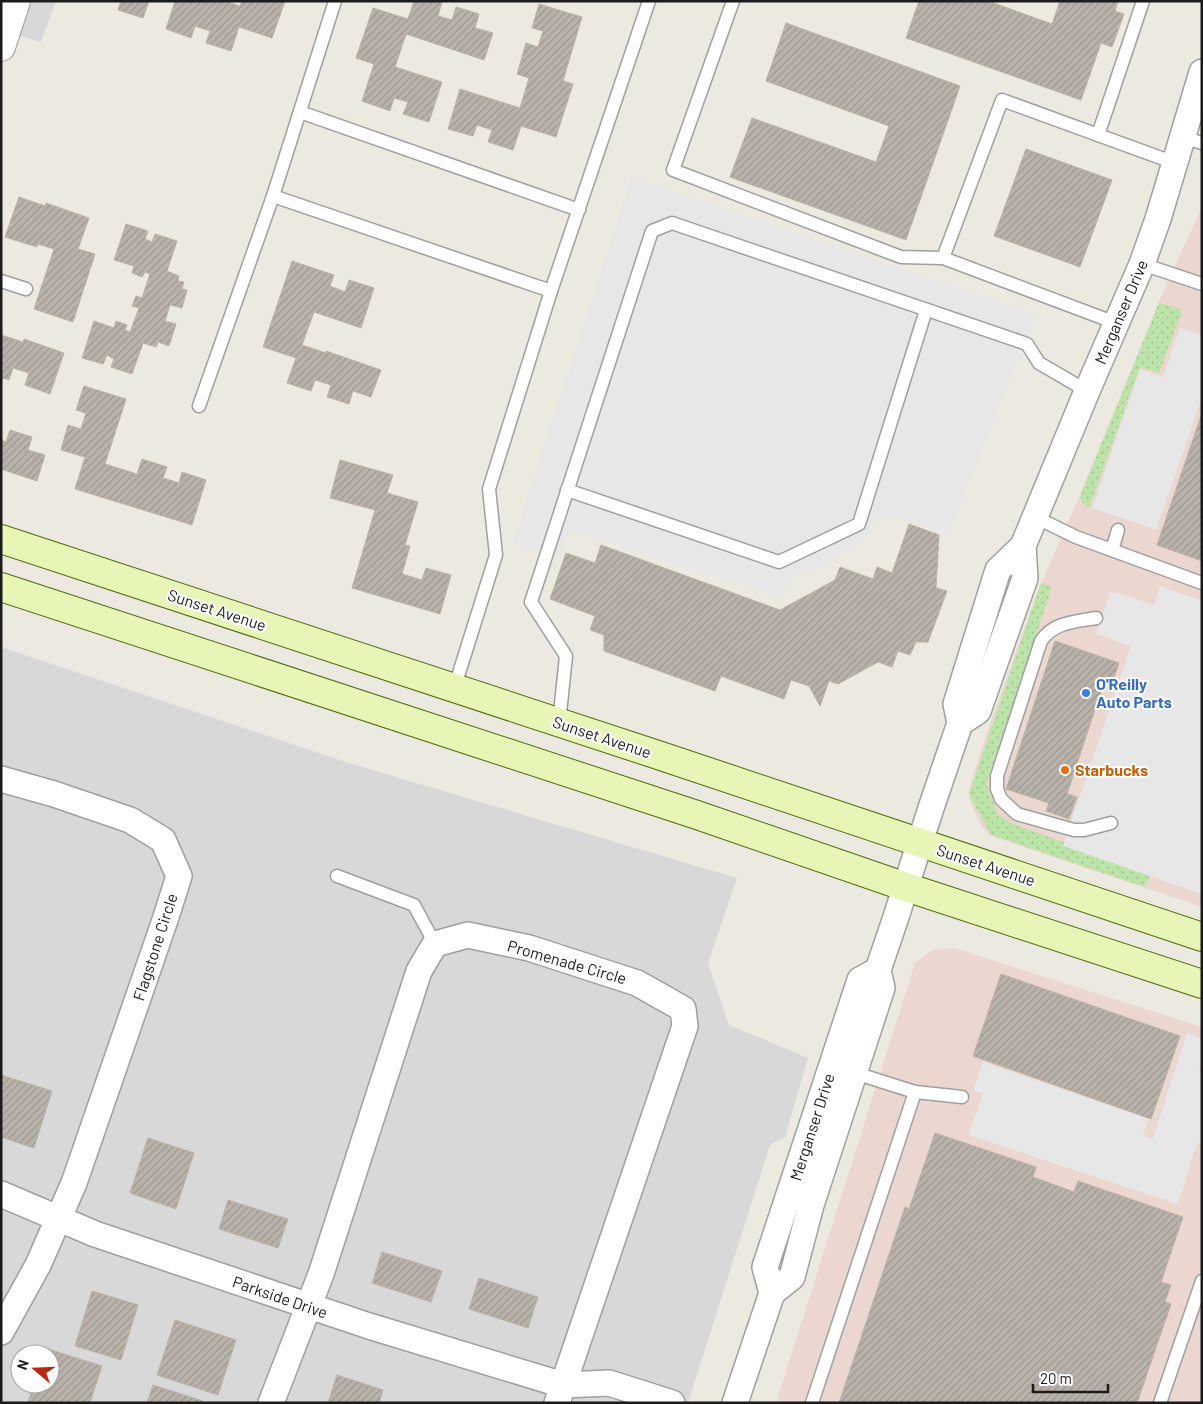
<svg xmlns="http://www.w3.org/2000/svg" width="1203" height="1404" viewBox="0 0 1203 1404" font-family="Barlow,sans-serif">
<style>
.residential{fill:#d9d8d8;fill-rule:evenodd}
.commercial{fill:#ecd6d0}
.grass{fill:url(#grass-dots)}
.parking{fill:#e7e7e7}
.building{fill:url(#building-hatch);stroke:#bcb2a4}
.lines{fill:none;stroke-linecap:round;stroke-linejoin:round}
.service-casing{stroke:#9f9f9f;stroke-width:15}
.minor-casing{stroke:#9f9f9f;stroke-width:28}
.tertiary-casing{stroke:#9f9f9f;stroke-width:30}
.secondary-casing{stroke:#4f680b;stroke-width:30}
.service{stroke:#fff;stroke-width:12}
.minor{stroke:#fff;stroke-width:25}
.tertiary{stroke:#fff;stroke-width:28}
.secondary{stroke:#e7f5b6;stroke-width:28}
.shop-dot{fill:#3f7fe0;stroke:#fff;stroke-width:2}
.food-dot{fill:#e8710a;stroke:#fff;stroke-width:2}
.labels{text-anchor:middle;stroke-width:4;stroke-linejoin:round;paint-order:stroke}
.street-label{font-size:16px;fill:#1b1b1b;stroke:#fff}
.shop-label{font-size:16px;font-weight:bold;fill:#366cbe;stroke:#fff;text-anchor:start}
.food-label{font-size:16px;font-weight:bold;fill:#c56008;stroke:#fff;text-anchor:start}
</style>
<defs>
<pattern id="grass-dots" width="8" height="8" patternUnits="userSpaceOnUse" patternTransform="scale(1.25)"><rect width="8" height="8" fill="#bce4a8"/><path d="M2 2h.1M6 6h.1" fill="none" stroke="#a1c390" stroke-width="1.8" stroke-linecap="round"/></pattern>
<pattern id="building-hatch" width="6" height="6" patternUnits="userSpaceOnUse" patternTransform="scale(1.25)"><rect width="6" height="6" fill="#b8b2aa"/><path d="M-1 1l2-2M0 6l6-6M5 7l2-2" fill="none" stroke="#9e9892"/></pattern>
</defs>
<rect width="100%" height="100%" fill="#eceae0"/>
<g class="residential">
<path d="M1,1H56L41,42L1,30Z"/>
<path d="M1,647L352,764L737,878L708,963L729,1025L808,1058L785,1137L770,1145L688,1403H1ZM20,1354H50V1384H20Z"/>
</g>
<g class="commercial">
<path d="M1202,207V907L989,835L980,824L969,798V790L985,738L1035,598L1079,497L1160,299Z"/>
<path d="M954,948L1202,1027V1403H776L915,963L933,950Z"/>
</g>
<g class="grass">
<path d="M1159,303L1181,309V314L1159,373L1140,367L1089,508L1083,503L1080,497Z"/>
<path d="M1041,583L1052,587L986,783L998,815L1013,824L1150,874L1145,887L991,835L969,794Z"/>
</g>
<g class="parking">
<path d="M632,177L1036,315L948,534L882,513L862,542L850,547L815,572L795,576L780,597L569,529L559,558L513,543Z"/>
<path d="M1180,328L1202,335V398L1156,530L1092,508L1140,369L1163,377Z"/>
<path d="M1160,586L1202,601V894L1063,846L1131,646L1096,634L1111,591L1154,605Z"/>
<path d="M1187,1033L1202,1039V1062L1199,1072L1202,1074V1145L1197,1143L1178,1204L968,1135L983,1094L973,1090L983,1062L1149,1119L1143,1135L1153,1139Z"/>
</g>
<g class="building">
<path d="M121,1H149L143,18L118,10Z"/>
<path d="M175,1H225L240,6L242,1H285L272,38L239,27L231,51L206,43L210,31L195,26L191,38L166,29Z"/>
<path d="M414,1L442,2L438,16L452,20L456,7L479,14L475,28L493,33L484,60L406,34L395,67L442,82L429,122L403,114L408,102L394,98L390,111L362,101L374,64L356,58L373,8L408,19Z"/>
<path d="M919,1H988L1052,24L1060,1H1118L1115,11L1124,14L1112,47L1101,43L1081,100L906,38Z"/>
<path d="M539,4L582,17L563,81L573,84L556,137L521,126L513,150L488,142L492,130L477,125L473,136L448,129L460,89L520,108L529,78L517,74L526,43L538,47L543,31L532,28Z"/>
<path d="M786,23L960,86L906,240L730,177L752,118L876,162L889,126L766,81Z"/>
<path d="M1026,149L1112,180L1080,267L994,236Z"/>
<path d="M19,197L45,206L46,203L89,218L78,249L95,254L73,322L34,309L54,249L38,244L37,247L5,237Z"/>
<path d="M126,224L148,231L145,239L152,242L155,234L177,241L167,271L179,276L178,281L184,282L182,289L187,290L182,308L170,305L165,321L176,324L169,346L158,342L156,347L143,343L132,374L111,367L114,359L107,355L103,364L82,358L94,321L114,328L116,321L127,325L125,330L130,332L139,308L132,306L136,296L142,298L150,274L145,272L142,277L132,273L134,266L114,260Z"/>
<path d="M292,261L334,275L330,286L345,292L349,280L374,288L361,328L314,312L302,345L326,353V351L381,370L371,397L353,391L349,404L327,397L331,385L315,380L311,391L287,383L296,358L263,347Z"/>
<path d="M1,335L23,342L24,339L64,353L50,394L25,385L29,373L13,368L9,380L3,378L1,383Z"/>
<path d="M84,386L126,399L105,464L137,474L142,459L167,467L163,478L179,483L182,472L206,480L192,525L75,489L85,457L61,450L68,425L81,429L86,413L76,410Z"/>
<path d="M1202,413V561L1157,545Z"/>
<path d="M10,430L32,437L28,450L45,455L37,481L1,469V440L6,442Z"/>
<path d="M340,460L393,475L387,493L418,502L405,545L410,546L402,574L422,580L426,568L451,575L440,614L352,588L375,510L330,498Z"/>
<path d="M909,524L939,535L936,588L947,591L928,642H916L910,655L898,651L892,667L878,662L838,684L829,681L820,706L809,686L791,680L784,699L721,676L715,691L604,651V635L590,630L595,616L550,599L566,553L595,563L601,545L780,610L835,580L840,567L873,579L877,567L892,573Z"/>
<path d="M1055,641L1119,663L1110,690L1102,688L1067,794L1077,797L1069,819L1046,811L1049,803L1006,789Z"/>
<path d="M1001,974L1180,1036L1151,1119L973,1056Z"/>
<path d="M1,1075L52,1091L34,1148L1,1137Z"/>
<path d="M935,1133L1036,1167L1033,1177L1074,1192L1078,1181L1183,1217L1161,1282L1171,1285L1165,1302L1171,1304L1137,1403H839L905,1207L909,1209Z"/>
<path d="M148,1138L194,1153L176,1209L130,1193Z"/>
<path d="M228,1200L288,1219L278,1248L219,1229Z"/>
<path d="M382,1252L442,1271L431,1302L372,1283Z"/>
<path d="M479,1278L538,1297L528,1328L469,1309Z"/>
<path d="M92,1291L138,1305L121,1360L75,1346Z"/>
<path d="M175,1320L236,1340L218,1395L157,1375Z"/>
<path d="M45,1348L102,1366L90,1403L28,1402L34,1384H50V1354H43Z"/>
<path d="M337,1375L383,1390L379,1403H328Z"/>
<path d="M153,1385L203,1401L202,1403H147Z"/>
</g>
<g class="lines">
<defs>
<g id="service">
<path d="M733,1L673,170L901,257L943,258"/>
<path d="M300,112L579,210"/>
<path d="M1098,135L1143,1"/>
<path d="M1182,137L1202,143"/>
<path d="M273,196L551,291"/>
<path d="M1142,264L1202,284"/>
<path d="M1,281L26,289"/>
<path d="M1116,323L943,258L1002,100L1175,163"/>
<path d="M199,406L273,196L335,1"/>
<path d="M567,490L779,562L859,524L926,310"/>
<path d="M1035,517L1076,537L1202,583"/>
<path d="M1112,550L1118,530"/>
<path d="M1096,618C1074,622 1054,622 1041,641L997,776V789L1001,799L1017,814L1074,830H1084L1111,823"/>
<path d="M454,689L496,555L489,489L551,291L649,1"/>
<path d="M559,723L566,656L531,602L652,231L672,223L1027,344L1039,363L1087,391"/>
<path d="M337,876L414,905L435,944"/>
<path d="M855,1073L915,1092L962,1097"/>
<path d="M812,1403L915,1092"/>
<path d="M1160,1403L1202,1281"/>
</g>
<g id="minor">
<path d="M960,723L978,711L1025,578L1023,546"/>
<path d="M1,779L54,794L130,820L163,840L179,876L165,920L74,1183L38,1265L1,1332"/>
<path d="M1,1194L95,1234L369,1326L563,1385L609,1383L672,1403"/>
<path d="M772,1293L792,1277L811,1205L882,988L878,970L895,920L931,808L960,723L956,704L998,570L1023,546L1087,391L1142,264L1158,219L1202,72"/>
<path d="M271,1403L321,1274L419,971L435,944L468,935L529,948L637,983L683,1009L685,1026L557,1403"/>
<path d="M735,1403L772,1293L765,1267L860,980L878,970"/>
</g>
<path id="tertiary" d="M1,47L16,1"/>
<g id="secondary">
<path d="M1,539L658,755L1202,937"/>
<path d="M1,587L697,815L906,887L1202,984"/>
</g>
</defs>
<use href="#service" class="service-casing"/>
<use href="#minor" class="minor-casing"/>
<use href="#tertiary" class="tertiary-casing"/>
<use href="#secondary" class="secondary-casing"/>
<use href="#service" class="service"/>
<use href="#minor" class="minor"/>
<use href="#tertiary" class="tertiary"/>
<use href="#secondary" class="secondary"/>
</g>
<circle class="shop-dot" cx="1086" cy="693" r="5"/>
<circle class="food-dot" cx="1065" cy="770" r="5"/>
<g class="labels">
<g class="street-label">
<text transform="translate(1121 312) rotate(-67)" y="6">Merganser Drive</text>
<text transform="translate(217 610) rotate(18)" y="6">Sunset Avenue</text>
<text transform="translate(602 737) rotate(18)" y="6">Sunset Avenue</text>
<text transform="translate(986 865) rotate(18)" y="6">Sunset Avenue</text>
<text transform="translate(155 947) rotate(-72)" y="6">Flagstone Circle</text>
<text transform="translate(567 962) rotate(16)" y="6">Promenade Circle</text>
<text transform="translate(812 1127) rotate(-72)" y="6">Merganser Drive</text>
<text transform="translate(280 1297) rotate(19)" y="6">Parkside Drive</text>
</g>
<g class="shop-label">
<text x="1096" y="690">O'Reilly<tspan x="1096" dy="18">Auto Parts</tspan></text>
</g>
<g class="food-label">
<text x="1075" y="776">Starbucks</text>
</g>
</g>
<rect width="1203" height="1404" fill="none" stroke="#1b1b1b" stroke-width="5"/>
<g transform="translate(35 1369) rotate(289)"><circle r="24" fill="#ffffff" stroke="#a4a4a4"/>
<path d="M0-4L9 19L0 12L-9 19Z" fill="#b9270c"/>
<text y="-8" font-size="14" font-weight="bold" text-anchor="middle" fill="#1b1b1b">N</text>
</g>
<path d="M1033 1384v8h75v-8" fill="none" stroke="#1b1b1b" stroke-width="2.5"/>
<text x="1040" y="1384" font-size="15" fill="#1b1b1b" stroke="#ffffff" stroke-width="4" paint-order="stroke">20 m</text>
</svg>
